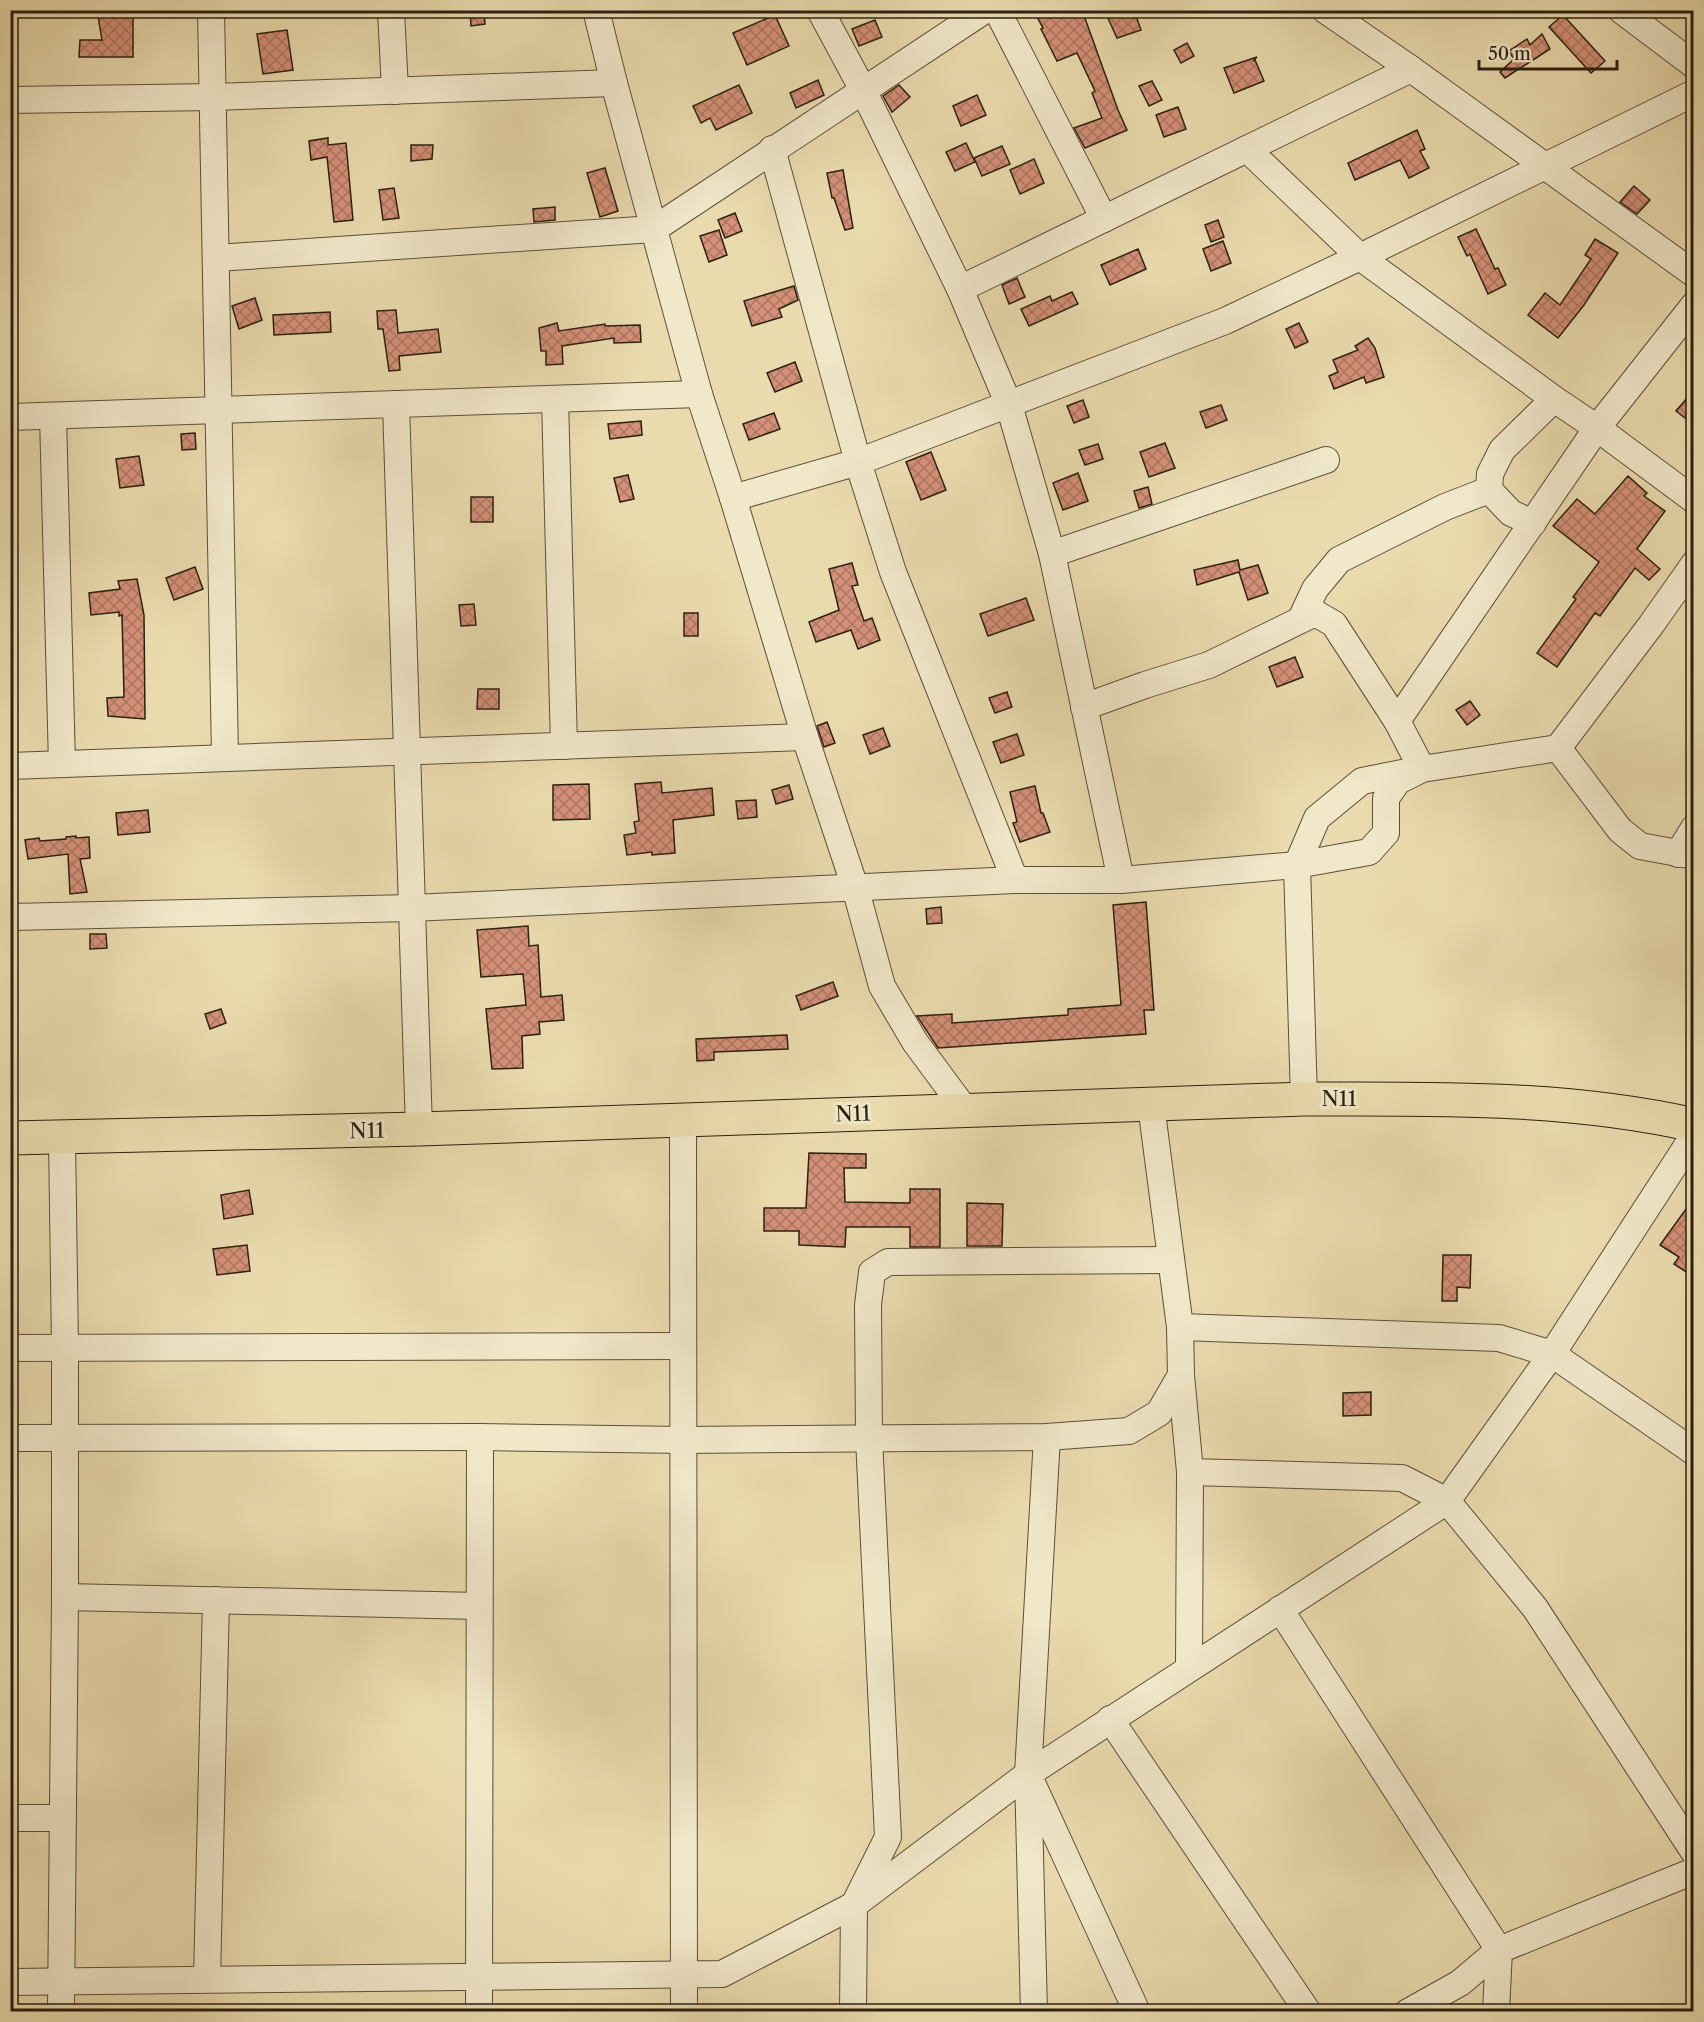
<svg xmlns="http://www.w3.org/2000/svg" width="1704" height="2022" viewBox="0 0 1704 2022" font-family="'Libre Caslon Text',serif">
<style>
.building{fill:url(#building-cross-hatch);stroke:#2b2010;stroke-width:1.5}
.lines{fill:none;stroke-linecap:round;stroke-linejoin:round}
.minor-casing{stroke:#5b4f38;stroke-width:28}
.major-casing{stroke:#2b2010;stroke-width:35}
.minor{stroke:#f1e8ca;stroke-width:26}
.major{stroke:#eadbae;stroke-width:33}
.labels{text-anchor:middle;stroke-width:6;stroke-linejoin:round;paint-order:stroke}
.street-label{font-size:21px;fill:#2b2010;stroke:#f1e8ca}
</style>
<defs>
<pattern id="building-cross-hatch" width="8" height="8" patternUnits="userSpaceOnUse" patternTransform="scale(1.5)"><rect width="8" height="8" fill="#d49078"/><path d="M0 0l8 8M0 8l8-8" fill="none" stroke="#ac7561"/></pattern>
</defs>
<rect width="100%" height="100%" fill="#eadbae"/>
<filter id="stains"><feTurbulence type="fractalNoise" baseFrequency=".00333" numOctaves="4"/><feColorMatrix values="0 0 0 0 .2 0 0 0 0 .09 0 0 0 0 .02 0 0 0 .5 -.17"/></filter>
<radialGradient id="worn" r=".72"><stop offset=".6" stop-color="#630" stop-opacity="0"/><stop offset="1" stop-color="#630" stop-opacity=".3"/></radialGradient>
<g class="building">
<path d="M97,10H133V57H79L80,40H102Z"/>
<path d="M484,10L485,24L471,26L470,12Z"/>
<path d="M1033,10H1082L1118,110L1127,130L1085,148L1074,128L1102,118L1092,93L1095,91L1077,53L1057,61L1041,29L1043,28Z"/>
<path d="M1116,10H1134L1141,30L1117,38L1106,14Z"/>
<path d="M775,15L789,46L747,65L733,33Z"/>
<path d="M1563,15L1605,61L1591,73L1549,27Z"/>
<path d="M875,20L882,37L859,46L852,29Z"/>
<path d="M287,30L293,70L263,74L257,34Z"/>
<path d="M1542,34L1550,49L1505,78L1500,72L1514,59L1509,51L1527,39L1530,45Z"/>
<path d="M1187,43L1194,56L1181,63L1174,50Z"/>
<path d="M1257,57L1253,61L1255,60L1264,81L1234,93L1224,68Z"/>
<path d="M818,80L824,95L796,108L790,93Z"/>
<path d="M1152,81L1162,100L1149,106L1139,86Z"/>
<path d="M739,85L752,113L716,130L710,118L701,123L693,106Z"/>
<path d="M899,85L910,97L892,112L883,96Z"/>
<path d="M977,95L986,115L961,126L953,106Z"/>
<path d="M1178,107L1186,129L1164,137L1156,115Z"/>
<path d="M1417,130L1425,149L1420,151L1429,168L1409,178L1400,160L1355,180L1348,163Z"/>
<path d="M328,138V145L346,143L353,220L334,222L327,157L311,160L309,141Z"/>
<path d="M966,143L975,162L955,171L946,152Z"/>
<path d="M411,145H433L432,159L411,161Z"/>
<path d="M1002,146L1010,164L982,176L974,158Z"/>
<path d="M1034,159L1044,183L1020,194L1010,170Z"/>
<path d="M605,168L618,211L600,217L587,173Z"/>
<path d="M843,170L853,228L845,230L834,198H832L827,173Z"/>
<path d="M1634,186L1650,200L1637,214L1620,202Z"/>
<path d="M394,188L399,218L383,220L379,190Z"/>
<path d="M555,207V220L534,222L533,209Z"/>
<path d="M735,213L742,231L725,238L718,220Z"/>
<path d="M1218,220L1224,237L1211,242L1205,225Z"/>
<path d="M1476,229L1495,269L1498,268L1506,285L1488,294L1470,254L1467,256L1458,237Z"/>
<path d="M719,230L727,255L709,262L700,236Z"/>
<path d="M1595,239L1618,253L1584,305L1558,338L1528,315L1545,293L1560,305L1591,259L1585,255Z"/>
<path d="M1223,241L1231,263L1211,271L1203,249Z"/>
<path d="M1138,249L1146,269L1110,285L1101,265Z"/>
<path d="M1017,278L1025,297L1009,304L1002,285Z"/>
<path d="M794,286L798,300L779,309L782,317L752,326L744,301Z"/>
<path d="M1072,292L1078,304L1029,326L1021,309L1050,296L1052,301Z"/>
<path d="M255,298L262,320L239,329L232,306Z"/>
<path d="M396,310L398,333L438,329L441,352L399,356L400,370L389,371L383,329H378L377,311Z"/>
<path d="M330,312L331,332L274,335L273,315Z"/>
<path d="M557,323L559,331L605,324V326L640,325L641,342L614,343V338L562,346L563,364L546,365V351H541L539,328Z"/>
<path d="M1299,323L1308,342L1295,348L1286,329Z"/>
<path d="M1368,338L1375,348L1384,377L1366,383L1364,377L1334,389L1329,376L1338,372L1333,360L1358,350L1355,346Z"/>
<path d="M795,362L802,381L775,392L767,373Z"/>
<path d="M1694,390V425L1676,411Z"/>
<path d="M1083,400L1089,417L1074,423L1067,406Z"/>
<path d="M1221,405L1227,420L1206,428L1200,412Z"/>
<path d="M774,413L780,429L749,440L743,424Z"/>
<path d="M641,421L642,435L610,439L608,424Z"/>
<path d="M195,433L196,449L182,450L181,434Z"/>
<path d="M1165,443L1175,468L1149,477L1140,452Z"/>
<path d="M1098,444L1103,459L1085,465L1079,450Z"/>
<path d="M931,452L946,490L921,500L906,462Z"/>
<path d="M139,456L144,485L120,488L116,459Z"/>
<path d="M1078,473L1088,501L1063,510L1053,483Z"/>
<path d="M628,475L634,499L620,502L614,478Z"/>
<path d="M1628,476L1647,493L1644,496L1665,511L1637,549L1660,569L1649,580L1635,568L1600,616L1595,613L1557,667L1537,653L1576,599L1573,597L1599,562L1553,526L1577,499L1595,514Z"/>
<path d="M1148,487L1152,504L1139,508L1134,491Z"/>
<rect x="471" y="497" width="22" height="25"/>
<path d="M1238,560L1240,570L1258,565L1268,593L1248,600L1239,572L1197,585L1194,570Z"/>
<path d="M852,563L858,585L852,586L864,621L872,618L880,640L858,649L851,630L816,642L809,622L839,610L829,569Z"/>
<path d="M195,567L203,589L174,600L166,578Z"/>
<path d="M137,579L144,615L145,719L108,716L107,698L124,697L122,615L119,616V612L91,615L89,593L120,589L118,581Z"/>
<path d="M1026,598L1034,620L988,636L980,614Z"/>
<path d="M474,604L476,625L461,626L459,605Z"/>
<rect x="684" y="613" width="14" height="23"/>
<path d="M1295,657L1303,677L1277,687L1269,667Z"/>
<path d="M478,689H499V709H477Z"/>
<path d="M1007,692L1012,707L995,713L989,698Z"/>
<path d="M1470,701L1480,715L1467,725L1456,710Z"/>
<path d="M827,722L835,743L824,747L817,726Z"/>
<path d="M883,728L890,746L870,754L863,735Z"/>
<path d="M1017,734L1024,755L1001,763L993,742Z"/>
<path d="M661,782L662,793L712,788L714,815L673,820L675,853L652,855V852L627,855L624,835L636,833L634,822L639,821L635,784Z"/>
<path d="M589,784L590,819L553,820V785Z"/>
<path d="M789,785L793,799L776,804L772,790Z"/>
<path d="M1035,786L1041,813H1043L1050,832L1020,842L1013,823L1017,822L1010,792Z"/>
<path d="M756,800L757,817L738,819L736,801Z"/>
<path d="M148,810L150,832L118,835L116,813Z"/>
<path d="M76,836V838L89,837L90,858L80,859L87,892L70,894L68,854L28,859L25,840L39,838L40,841L66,839V837Z"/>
<path d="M1146,902L1154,1010H1144L1146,1034L938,1048L917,1016L952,1014V1023L1068,1015V1009L1121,1005L1113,905Z"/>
<path d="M941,907L942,923L927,924L926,909Z"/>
<path d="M528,926L529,946L538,945L541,997L562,995L564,1020L539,1022L540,1034L522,1036L523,1068L492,1069L486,1009L526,1005L523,974L481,977L477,930Z"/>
<path d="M90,934H106L107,948L90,949Z"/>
<path d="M833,982L838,996L801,1010L796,996Z"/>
<path d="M221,1009L226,1023L210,1029L205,1014Z"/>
<path d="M787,1035L788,1049L714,1052V1060L697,1061L696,1039Z"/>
<path d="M809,1153L866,1154V1168H844L845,1202L910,1203V1189H940V1247H910V1227H846L845,1247L799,1245V1231H764V1208H806Z"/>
<path d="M249,1190L253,1214L224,1219L221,1195Z"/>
<path d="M1694,1198V1277L1674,1264L1679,1257L1660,1245Z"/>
<path d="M967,1203L1003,1204L1002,1246H967Z"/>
<path d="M247,1245L250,1271L217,1275L213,1249Z"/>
<path d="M1443,1255H1471L1470,1288L1457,1287V1301H1442Z"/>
<path d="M1371,1392V1415L1343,1416V1393Z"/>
</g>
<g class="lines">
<defs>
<g id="minor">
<path d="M211,10L225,757"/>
<path d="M391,10L395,91"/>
<path d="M596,10L614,83L699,394L733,498L805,737L855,887L882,986L915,1042L966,1111"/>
<path d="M820,10L863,90L960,289L1009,405L1052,554L1121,880"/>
<path d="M997,10L1104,219"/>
<path d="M1325,10L1411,69L1694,274"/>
<path d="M1621,10L1694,65"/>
<path d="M10,100L212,97L614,83"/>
<path d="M772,149L858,462L893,572L1015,880"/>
<path d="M1247,149L1360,257L1554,399L1597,428L1694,500"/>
<path d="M216,258L654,229L985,10"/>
<path d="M960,289L1411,69"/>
<path d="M555,399L564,746"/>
<path d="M396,404L419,1129"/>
<path d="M53,416L62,764"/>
<path d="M10,417L699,394"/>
<path d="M733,498L858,462L1225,321L1360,257L1694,93"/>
<path d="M1533,523L1511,513L1489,490L1490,474L1502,450L1554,399"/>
<path d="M1052,554L1326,460"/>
<path d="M1301,619L1315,589L1339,560L1445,507L1489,490"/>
<path d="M1084,707L1145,685L1209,665L1315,613L1334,624L1397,721L1422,769L1362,781L1317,818L1297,865L1304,1099"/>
<path d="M1397,721L1597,428L1694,305"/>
<path d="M1558,748L1651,625L1694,564"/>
<path d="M10,766L805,737"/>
<path d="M1678,854L1694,828"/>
<path d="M10,917L412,908L1015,880H1121L1297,865L1369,852L1386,833V798L1398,781L1422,769L1558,748L1620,830L1640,846L1694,856"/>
<path d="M683,1119L684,2012"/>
<path d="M1180,1327L1499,1338L1552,1354L1694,1452"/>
<path d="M10,1348L682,1346"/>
<path d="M1181,1375L1190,1472L1189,1667"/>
<path d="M10,1438L480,1437L683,1440L1047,1437L1129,1431L1159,1413L1181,1375L1180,1327L1151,1105"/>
<path d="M1190,1472L1402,1478L1447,1501L1535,1608L1694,1852"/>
<path d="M65,1597L479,1606"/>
<path d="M1280,1609L1499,1950L1496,2012"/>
<path d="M1110,1719L1308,2012"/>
<path d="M1032,1783L1137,2012"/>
<path d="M10,1818H62"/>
<path d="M207,1978L216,1600"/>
<path d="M10,1982L722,1974L854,1905L1028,1774L1447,1501L1552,1354L1694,1135"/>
<path d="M61,2012L65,1597V1348L62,1138"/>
<path d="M479,2012L480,1437"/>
<path d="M853,2012L854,1905L888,1837L869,1438L868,1305L872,1272L888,1262L1171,1260"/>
<path d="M1034,2012L1028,1774L1047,1437"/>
<path d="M1408,2012L1460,1983L1499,1950L1694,1871"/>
</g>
<path id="major" d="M10,1138L419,1129L1304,1099C1434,1099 1566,1096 1694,1125"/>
</defs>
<use href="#minor" class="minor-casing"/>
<use href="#major" class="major-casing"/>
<use href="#minor" class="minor"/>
<use href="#major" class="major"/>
</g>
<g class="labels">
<g class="street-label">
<text x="1339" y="1106">N11</text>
<text transform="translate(853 1114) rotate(-2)" y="7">N11</text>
<text transform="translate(367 1131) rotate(-1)" y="7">N11</text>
</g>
</g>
<rect width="1704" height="2022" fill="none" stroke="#eadbae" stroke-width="36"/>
<rect x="12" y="12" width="1680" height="1998" fill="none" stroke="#2b2010" stroke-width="3"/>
<rect x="18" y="18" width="1668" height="1986" fill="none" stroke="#2b2010" stroke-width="1.5"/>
<path d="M1479 60v9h138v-9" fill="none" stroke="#2b2010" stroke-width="3"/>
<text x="1488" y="60" font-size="18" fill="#2b2010" stroke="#f1e8ca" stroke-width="4.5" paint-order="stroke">50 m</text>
<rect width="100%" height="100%" filter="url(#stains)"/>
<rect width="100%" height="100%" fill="url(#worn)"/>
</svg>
